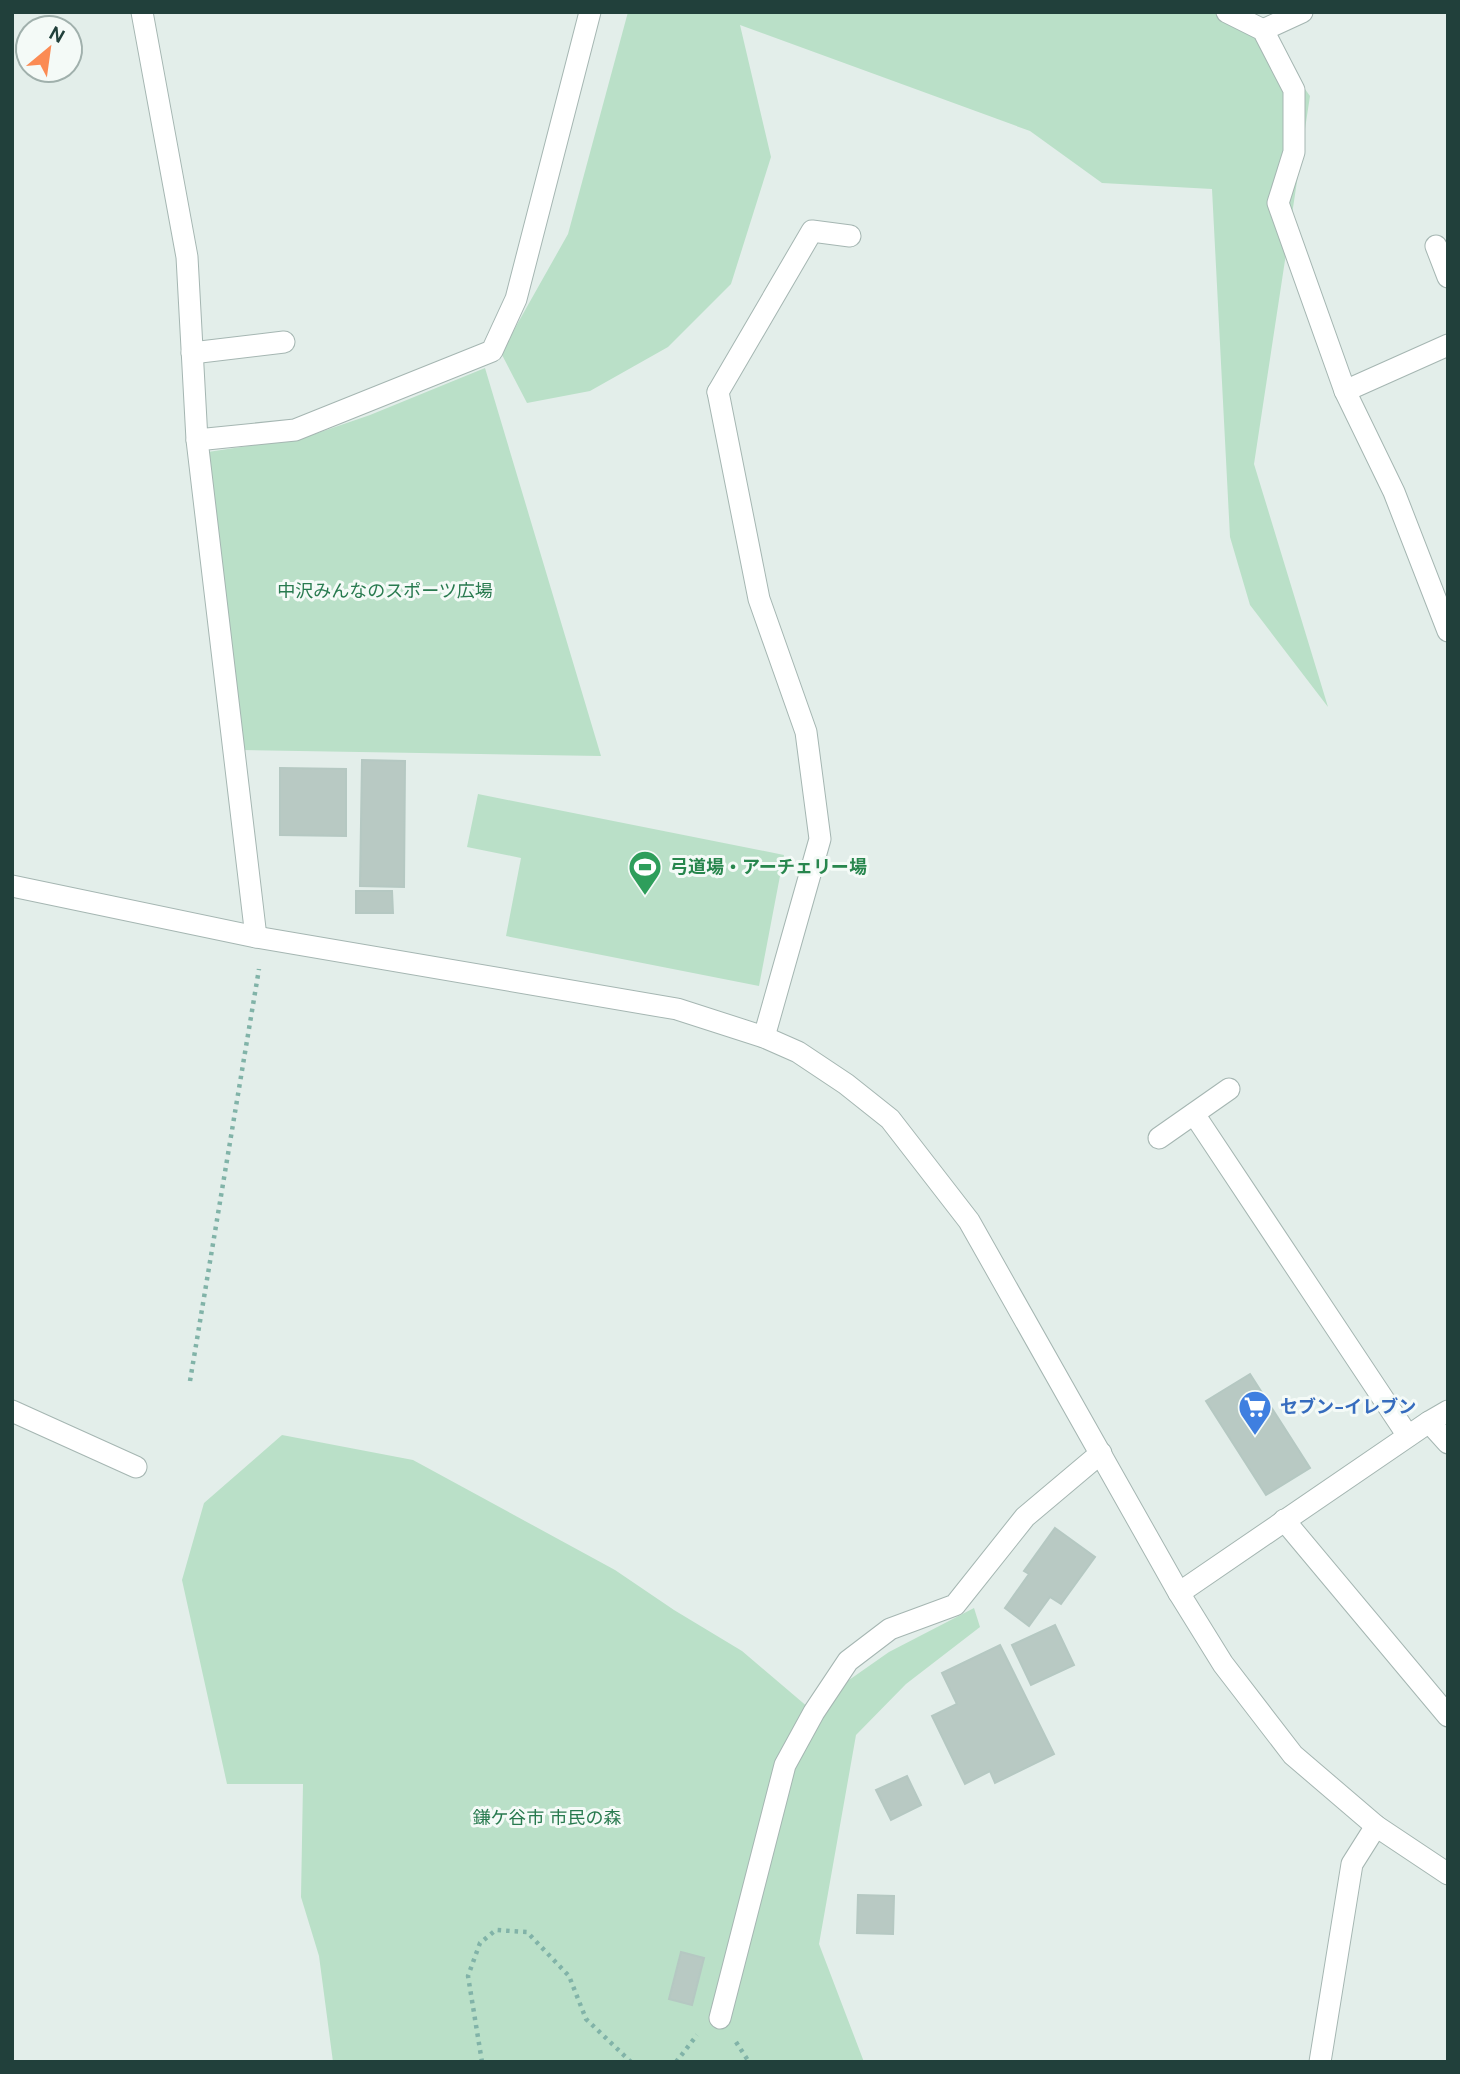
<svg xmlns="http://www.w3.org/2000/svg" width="1460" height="2074" viewBox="0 0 1460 2074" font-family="'DM Sans','Noto Sans JP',sans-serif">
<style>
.green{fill:#bae0c8}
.building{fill:#b8c9c3;stroke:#b5c8c2;stroke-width:2}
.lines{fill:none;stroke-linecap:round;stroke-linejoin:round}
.service-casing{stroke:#a5b6b2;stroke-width:23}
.minor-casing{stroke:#a5b6b2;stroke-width:23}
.tertiary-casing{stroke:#a5b6b2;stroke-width:23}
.path{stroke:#81b3a8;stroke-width:4.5;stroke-dasharray:3.5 5;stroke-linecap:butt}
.service{stroke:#fff;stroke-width:21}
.minor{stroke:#fff;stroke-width:21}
.tertiary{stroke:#fff;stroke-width:21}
.labels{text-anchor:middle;stroke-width:6;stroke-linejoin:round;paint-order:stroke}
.park-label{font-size:18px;fill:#287a4f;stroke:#f4faf7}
.leisure-label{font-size:18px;font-weight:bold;fill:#27864d;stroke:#f4faf7;text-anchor:start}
.shop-label{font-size:18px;font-weight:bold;fill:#366cbe;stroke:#f4faf7;text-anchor:start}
</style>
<rect width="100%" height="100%" fill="#e3eeea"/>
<g class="green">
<path d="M628,12H1249L1310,96L1254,464L1328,707L1250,605L1230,537L1212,189L1102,183L1030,131L740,25L771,157L731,284L668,347L590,391L527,403L501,353L568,234Z"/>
<path d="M485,368L601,756L241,750L208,452L306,437L370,415Z"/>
<path d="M478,794L784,855L759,986L506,936L521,858L467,847Z"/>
<path d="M282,1435L413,1460L615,1570L674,1610L742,1651L809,1708L889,1652L974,1608L980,1627L906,1684L856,1735L819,1944L864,2062H333L319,1956L301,1897L303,1784H227L182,1580L204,1503Z"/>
</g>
<g class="building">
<path d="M362,760L405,761L404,887L360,886Z"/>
<path d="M280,768L346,769V836L280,835Z"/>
<path d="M356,891H392L393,913H356Z"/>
<path d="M1250,1374L1310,1468L1266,1495L1206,1401Z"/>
<path d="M1055,1528L1095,1557L1061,1604L1050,1597L1029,1626L1005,1608L1029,1574L1024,1571Z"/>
<path d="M1055,1625L1074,1665L1031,1685L1012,1645Z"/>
<path d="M1000,1645L1054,1754L995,1783L990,1771L965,1784L932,1716L957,1704L942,1673Z"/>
<path d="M907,1776L921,1805L891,1820L876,1790Z"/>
<path d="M858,1895L894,1896L893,1934L857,1933Z"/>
<path d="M681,1952L704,1958L692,2005L669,1999Z"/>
</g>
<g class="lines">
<defs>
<g id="service">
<path d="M1436,246L1448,277"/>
<path d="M192,353L284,342"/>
<path d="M1345,391L1448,345"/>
<path d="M718,392L812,231L850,236"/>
<path d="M720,2018L785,1765L814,1712L848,1661L890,1629L955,1605L1025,1517L1101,1453"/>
</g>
<g id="minor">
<path d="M142,12L187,257L197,440L256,937"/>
<path d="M1227,12L1263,30L1294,90V152L1278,203L1345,391L1394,492L1448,631"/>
<path d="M1263,30L1302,12"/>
<path d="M718,392L759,599L806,732L820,839L764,1037"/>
<path d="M197,440L295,430L492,351L516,299L590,12"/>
<path d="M1194,1114L1408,1436"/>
<path d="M1159,1138L1229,1089"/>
<path d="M12,1411L136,1467"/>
<path d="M1429,1422L1448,1443"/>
<path d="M1284,1520L1448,1716"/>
<path d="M1179,1593L1429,1422L1448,1411"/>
<path d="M1320,2062L1352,1864L1376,1826"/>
</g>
<path id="tertiary" d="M12,886L256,937L677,1009L764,1037L798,1052L846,1084L890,1119L969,1221L1179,1593L1223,1664L1293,1755L1376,1826L1448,1874"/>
</defs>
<use href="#service" class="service-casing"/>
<use href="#minor" class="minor-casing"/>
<use href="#tertiary" class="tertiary-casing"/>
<g class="path">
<path d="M190,1381L259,969"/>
<path d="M736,2042L749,2062"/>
<path d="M482,2062L468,1976L480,1943L496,1930L527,1932L569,1976L586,2019L631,2062"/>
<path d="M676,2062L697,2035"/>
</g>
<use href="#service" class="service"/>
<use href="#minor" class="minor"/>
<use href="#tertiary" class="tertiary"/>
</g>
<defs>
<symbol id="stadium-pin" viewBox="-11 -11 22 30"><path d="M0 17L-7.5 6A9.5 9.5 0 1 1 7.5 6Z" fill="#2e9e5b" stroke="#f4faf7"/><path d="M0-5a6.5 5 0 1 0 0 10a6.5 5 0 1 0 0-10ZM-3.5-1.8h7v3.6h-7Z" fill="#fff"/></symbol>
<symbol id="supermarket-pin" viewBox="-11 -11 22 30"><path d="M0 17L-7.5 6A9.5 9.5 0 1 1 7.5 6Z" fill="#3f7fe0" stroke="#f4faf7"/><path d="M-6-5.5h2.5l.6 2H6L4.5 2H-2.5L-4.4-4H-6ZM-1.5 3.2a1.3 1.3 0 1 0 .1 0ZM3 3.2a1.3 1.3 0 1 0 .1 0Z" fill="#fff"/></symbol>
</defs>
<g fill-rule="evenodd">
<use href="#stadium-pin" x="626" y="848" width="38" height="52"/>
<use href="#supermarket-pin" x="1236" y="1388" width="38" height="52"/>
</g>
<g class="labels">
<g class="park-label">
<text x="385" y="597">中沢みんなのスポーツ広場</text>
<text x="547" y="1824">鎌ケ谷市 市民の森</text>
</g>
<g class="leisure-label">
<text x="670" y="873">弓道場・アーチェリー場</text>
</g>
<g class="shop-label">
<text x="1280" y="1413">セブン-イレブン</text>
</g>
</g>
<rect width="1460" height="2074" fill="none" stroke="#21403b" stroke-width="28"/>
<g transform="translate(49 49) rotate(29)"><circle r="33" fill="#f4faf7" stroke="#a0b0ac" stroke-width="2"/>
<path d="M0-5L12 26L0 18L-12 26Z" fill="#fb8b54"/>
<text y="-10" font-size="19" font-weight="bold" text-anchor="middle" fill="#21403b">N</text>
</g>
</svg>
